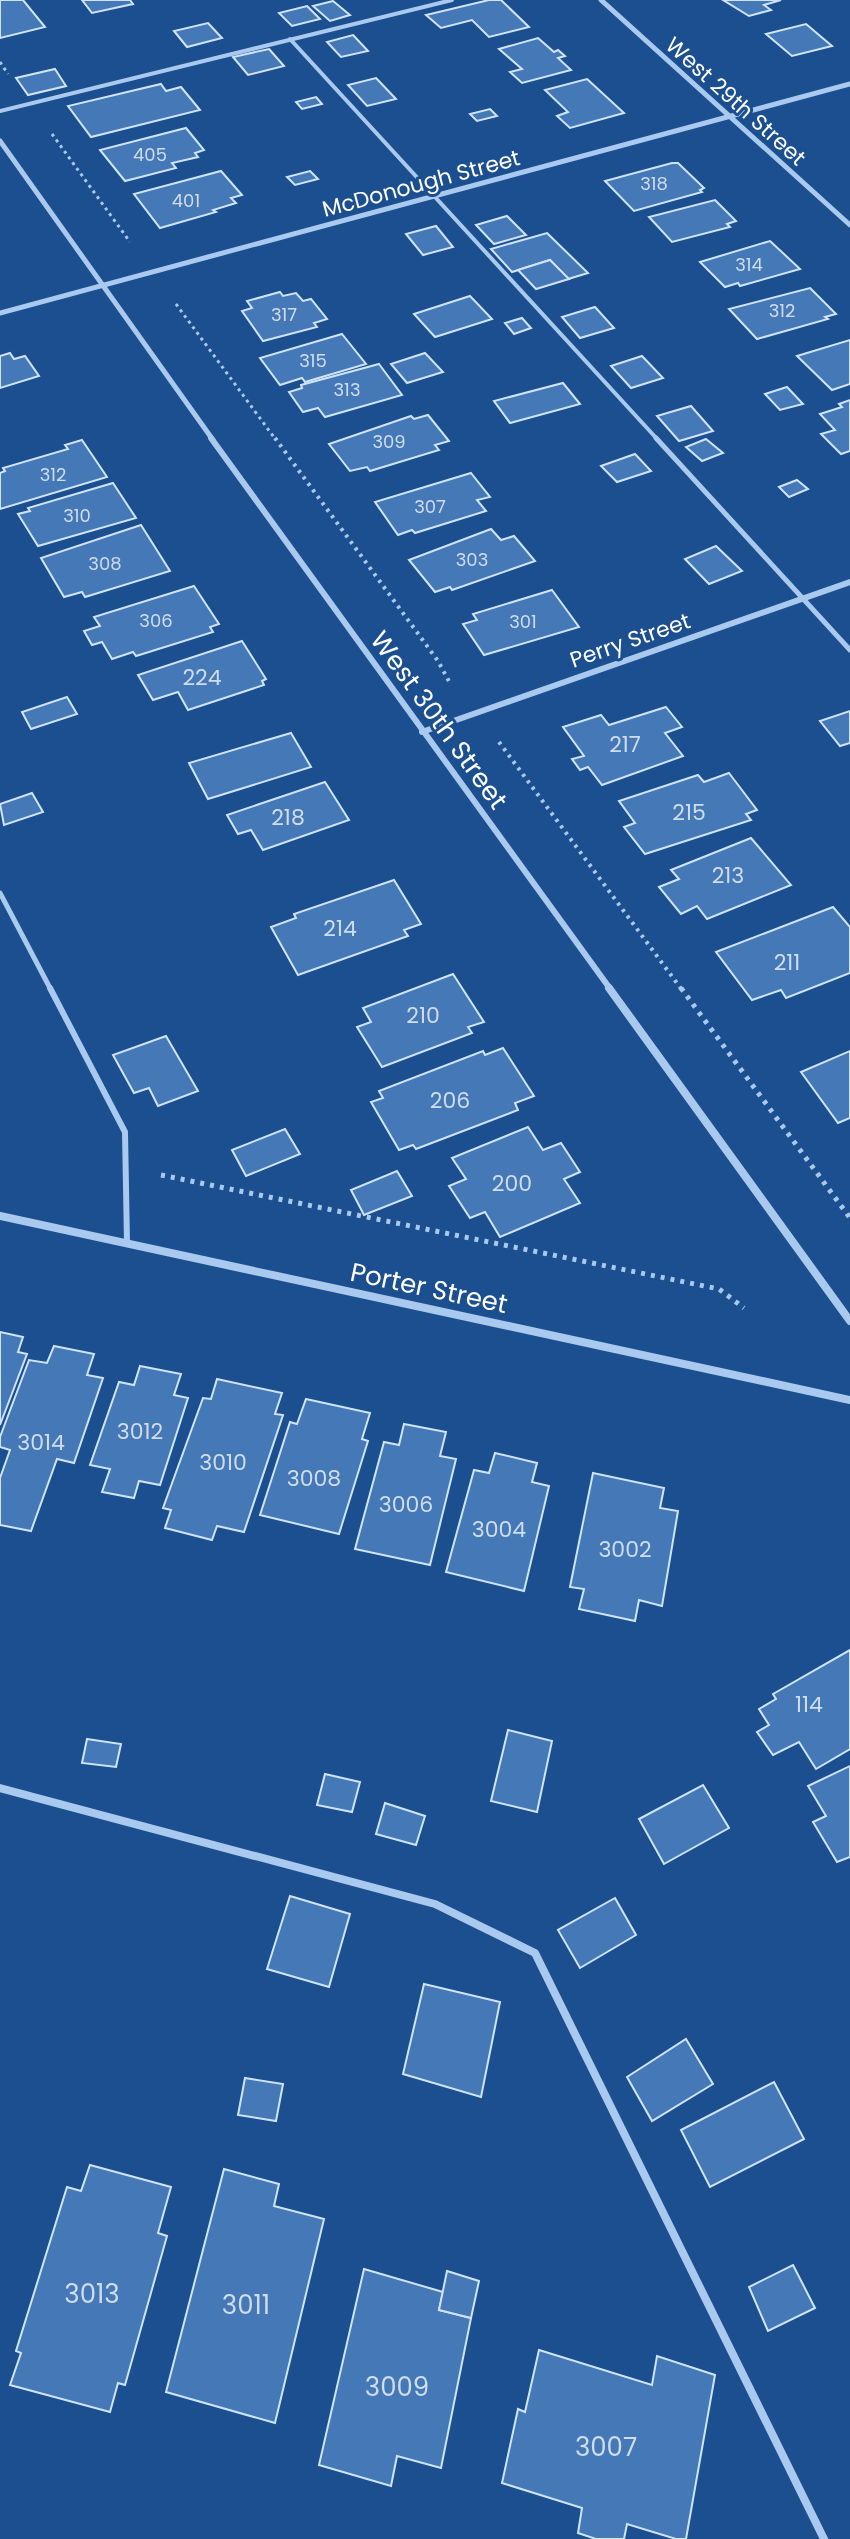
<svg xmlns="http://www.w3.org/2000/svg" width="850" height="2539" viewBox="0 0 850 2539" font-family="Poppins,sans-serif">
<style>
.building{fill:#4478b7;stroke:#cfe3fa;stroke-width:2}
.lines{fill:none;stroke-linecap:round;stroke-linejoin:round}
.path-far2{stroke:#a9c9ee;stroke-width:3;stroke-dasharray:3 4;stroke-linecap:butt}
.path-far1{stroke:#a9c9ee;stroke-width:4;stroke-dasharray:3 5;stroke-linecap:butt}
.path{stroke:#a9c9ee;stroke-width:5;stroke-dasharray:4 6;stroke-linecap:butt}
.lane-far3{stroke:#a9c9ee;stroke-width:4}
.lane-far2{stroke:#a9c9ee;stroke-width:5}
.lane-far1{stroke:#a9c9ee;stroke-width:6}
.lane{stroke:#a9c9ee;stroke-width:8}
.street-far2{stroke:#a9c9ee;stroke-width:5}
.street-far1{stroke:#a9c9ee;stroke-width:6}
.street{stroke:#a9c9ee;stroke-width:8}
.labels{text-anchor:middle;stroke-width:6;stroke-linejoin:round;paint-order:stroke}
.far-number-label{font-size:18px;fill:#d0dded}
.far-street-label{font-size:22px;fill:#fff;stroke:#1b4f8f}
.number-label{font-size:22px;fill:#d0dded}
.street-label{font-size:26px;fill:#fff;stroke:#1b4f8f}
.near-number-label{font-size:26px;fill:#d0dded}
</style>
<rect width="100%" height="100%" fill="#1b4f8f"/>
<g class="building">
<path d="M0,0H23L45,27L0,38Z"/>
<path d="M82,0H130L133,4L92,13Z"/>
<path d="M489,0H501L529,27L489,37L472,20L441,28L426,15Z"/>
<path d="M723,0H781L764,5L771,10L749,16Z"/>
<path d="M333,1L350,15L330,21L313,6Z"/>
<path d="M307,6L320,19L292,26L279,13Z"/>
<path d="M208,23L222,38L187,47L174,31Z"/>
<path d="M806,24L832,46L792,56L766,34Z"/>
<path d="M353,35L368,51L341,57L327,42Z"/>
<path d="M538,38L554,52L558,50L565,56L558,58L571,70L522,83L510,72L522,69L499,49Z"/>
<path d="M269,49L284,66L248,75L233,57Z"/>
<path d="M55,69L66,86L28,95L16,78Z"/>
<path d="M376,78L396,99L367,106L348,85Z"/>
<path d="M587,79L624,113L570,128L557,116L568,112L545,90Z"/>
<path d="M161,84L166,91L181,87L200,110L91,137L68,106Z"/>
<path d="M316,97L322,104L302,109L296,102Z"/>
<path d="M490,109L497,116L477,121L470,114Z"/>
<path d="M186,128L204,150L195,153L198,157L172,163L176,168L125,181L100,150Z"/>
<path d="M672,163H678L704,188L700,190L702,192L634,211L605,181Z"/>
<path d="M221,171L242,195L231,198L236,203L213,210L216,212L160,228L134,194Z"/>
<path d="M310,171L318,179L295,185L287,177Z"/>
<path d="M715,200L736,221L727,224L730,227L672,242L649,217Z"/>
<path d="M507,216L526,235L494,244L476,225Z"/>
<path d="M436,226L453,247L423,255L406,234Z"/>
<path d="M547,233L588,273L568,279L550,260L512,272L491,249Z"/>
<path d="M770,241L800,269L740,286L738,283L725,287L700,262Z"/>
<path d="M550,260L569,279L536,289L518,270Z"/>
<path d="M810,288L836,314L825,317L828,319L757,339L729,309Z"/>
<path d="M280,292L283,296L296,293L303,301L311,299L327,319L314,323L317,327L263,341L242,311L252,308L247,301Z"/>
<path d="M470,296L492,319L435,337L414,314Z"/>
<path d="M595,307L614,328L580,338L562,317Z"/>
<path d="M522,318L531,328L514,334L505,323Z"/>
<path d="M342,334L366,364L305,382L302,378L280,385L260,358Z"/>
<path d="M850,340V384L832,390L797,356Z"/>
<path d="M10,353L14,359L25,356L39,376L0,388V356Z"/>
<path d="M425,353L443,372L407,383L391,364Z"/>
<path d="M642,356L663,378L631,388L611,366Z"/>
<path d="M379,364L402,395L325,417L318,408L303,412L289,392L302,388L301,385Z"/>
<path d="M563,383L580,404L510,423L494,401Z"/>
<path d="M787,387L803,404L780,410L765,394Z"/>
<path d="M850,400V451L841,454L821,434L835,430L820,414L842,407L839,404Z"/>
<path d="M691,406L713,431L679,441L657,416Z"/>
<path d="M428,415L449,441L435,445L439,450L370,471L367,467L350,471L329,444L411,416L414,419Z"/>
<path d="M706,439L723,453L702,461L686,447Z"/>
<path d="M82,440L107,477L0,509V473L5,471L3,468L68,449L65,445Z"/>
<path d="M635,454L651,471L617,482L601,466Z"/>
<path d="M471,473L490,497L477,500L486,511L415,533L412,530L398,535L375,502Z"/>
<path d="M797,480L808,489L789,497L779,487Z"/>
<path d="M113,483L136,518L38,546L18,514L30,511L28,508Z"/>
<path d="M141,525L170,571L85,597L82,592L64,597L41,558Z"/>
<path d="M491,529L501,540L514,536L535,561L452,590L450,587L435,592L409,560Z"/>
<path d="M716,546L742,571L709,584L685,559Z"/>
<path d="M194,586L219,624L210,627L213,632L136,656L133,652L112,659L102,642L92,645L84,631L100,626L94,617Z"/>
<path d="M552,590L579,627L484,655L463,624L477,620L473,614Z"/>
<path d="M242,641L266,679L262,681L264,685L188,710L178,692L153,700L138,675Z"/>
<path d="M67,697L77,714L31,729L22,712Z"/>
<path d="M666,707L682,727L665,733L683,756L602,785L588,767L580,770L572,759L584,756L563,727L601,715L609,725Z"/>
<path d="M850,711V743L840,746L820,721Z"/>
<path d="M291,733L311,767L208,799L189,763Z"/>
<path d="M729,773L757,810L746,814L751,820L645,854L624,827L635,823L619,801L698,775L704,782Z"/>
<path d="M325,782L349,820L263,850L251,830L238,834L227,815Z"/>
<path d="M32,793L43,812L4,825L0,804Z"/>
<path d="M751,838L791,885L707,919L697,906L681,914L659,887L679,879L671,870Z"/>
<path d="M394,880L421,924L404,930L408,936L298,975L271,927L296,918L294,914Z"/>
<path d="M833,907L850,927V973L786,998L781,990L752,1000L716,952Z"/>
<path d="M453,974L484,1022L468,1027L472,1033L382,1067L357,1027L371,1022L363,1008Z"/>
<path d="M166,1036L198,1091L158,1106L149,1088L134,1093L113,1055Z"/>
<path d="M503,1048L534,1096L515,1103L518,1110L416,1149L413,1145L399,1150L371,1102L383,1098L379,1091L483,1051L485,1055Z"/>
<path d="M850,1051V1118L838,1123L801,1072Z"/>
<path d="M528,1127L543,1150L561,1143L580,1172L564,1179L580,1203L500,1237L485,1212L470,1218L449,1186L466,1179L452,1158Z"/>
<path d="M285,1129L300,1154L246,1176L232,1150Z"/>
<path d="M397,1171L412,1196L364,1215L351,1190Z"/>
<path d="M0,1332L23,1337L18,1352L27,1354L0,1425Z"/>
<path d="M54,1346L94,1354L87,1375L103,1378L74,1463L57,1459L31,1531L0,1525V1478L10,1450L0,1447V1437L29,1360L47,1363Z"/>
<path d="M140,1366L181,1374L174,1395L188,1398L160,1485L139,1481L134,1498L102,1492L110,1469L90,1465L119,1382L134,1385Z"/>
<path d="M217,1379L282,1393L275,1414L283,1415L244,1532L217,1526L212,1540L165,1528L171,1510L163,1508L203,1398L211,1399Z"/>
<path d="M306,1399L370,1413L362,1439L368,1441L339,1534L260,1515L290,1422L297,1424Z"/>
<path d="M404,1424L446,1432L440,1456L456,1459L430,1565L355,1549L384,1442L399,1445Z"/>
<path d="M495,1453L537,1463L532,1482L549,1486L524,1591L446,1572L474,1470L489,1473Z"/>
<path d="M593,1473L664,1488L660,1508L678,1511L662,1606L639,1600L635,1621L579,1609L584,1589L570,1587Z"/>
<path d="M850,1650V1749L816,1769L799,1742L773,1755L757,1732L769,1725L759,1709L776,1699L773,1694Z"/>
<path d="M508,1730L552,1741L537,1812L491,1801Z"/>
<path d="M87,1739L121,1744L116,1767L82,1763Z"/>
<path d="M850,1766V1857L837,1862L813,1822L826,1816L808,1786Z"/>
<path d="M325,1774L360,1782L352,1812L317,1805Z"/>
<path d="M703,1785L729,1828L664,1864L639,1819Z"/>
<path d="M385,1803L425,1816L416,1845L376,1834Z"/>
<path d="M290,1896L350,1914L329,1987L267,1969Z"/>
<path d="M615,1898L636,1935L580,1968L558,1930Z"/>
<path d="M424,1984L500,2002L481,2097L403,2074Z"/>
<path d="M686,2039L713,2084L652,2121L627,2077Z"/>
<path d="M245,2078L283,2084L276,2121L238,2115Z"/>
<path d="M774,2082L804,2139L710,2187L681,2130Z"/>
<path d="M90,2165L171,2187L158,2233L167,2236L125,2385L118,2383L110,2412L10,2385L21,2353L16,2351L67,2187L81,2191Z"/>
<path d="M224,2169L279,2184L274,2206L324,2219L275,2423L166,2392Z"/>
<path d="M793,2265L815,2308L768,2331L749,2287Z"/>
<path d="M364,2269L443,2292L439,2310L471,2318L441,2468L397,2456L391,2486L319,2465Z"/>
<path d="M447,2271L479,2281L471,2318L439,2310Z"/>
<path d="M539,2350L652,2385L657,2356L715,2375L686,2539H676L627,2524L624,2539H596L578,2533L582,2508L502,2483L518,2409L525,2412Z"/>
</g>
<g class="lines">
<g class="path-far2">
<path d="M0,62L8,74"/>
<path d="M52,134L130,242"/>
<path d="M176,304L276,440"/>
</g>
<g class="path-far1">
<path d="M275,438L438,661L451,685"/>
<path d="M499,742L682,990"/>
</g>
<g class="path">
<path d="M681,988L850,1218"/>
<path d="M161,1175L719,1289L744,1308"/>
</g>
<g class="lane-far3">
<path d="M290,39L658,440"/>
<path d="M0,111L452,0"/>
</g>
<g class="lane-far2">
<path d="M656,438L850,650"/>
<path d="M0,893L51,990"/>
</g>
<path class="lane-far1" d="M50,988L125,1132L127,1243"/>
<path class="lane" d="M0,1788L435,1904L535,1953L824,2539"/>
<g class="street-far2">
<path d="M601,0L850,225"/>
<path d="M0,141L213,440"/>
<path d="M0,313L850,84"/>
</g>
<g class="street-far1">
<path d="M211,438L611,990"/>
<path d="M422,732L850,582"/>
</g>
<g class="street">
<path d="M609,988L850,1321"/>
<path d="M0,1216L850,1400"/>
</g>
</g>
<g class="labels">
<g class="far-number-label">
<text x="150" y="161">405</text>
<text x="654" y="190">318</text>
<text x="186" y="207">401</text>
<text x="749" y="271">314</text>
<text x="782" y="317">312</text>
<text x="284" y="321">317</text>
<text x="313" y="367">315</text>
<text x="347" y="396">313</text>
<text x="389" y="448">309</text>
<text x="53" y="481">312</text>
<text x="430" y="513">307</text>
<text x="77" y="522">310</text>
<text x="472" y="566">303</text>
<text x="105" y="570">308</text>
<text x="156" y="627">306</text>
<text x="523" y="628">301</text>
</g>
<g class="far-street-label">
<text transform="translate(736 101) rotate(42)" y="8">West 29th Street</text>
<text transform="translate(421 183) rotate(-15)" y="8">McDonough Street</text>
<text transform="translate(630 640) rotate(-19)" y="8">Perry Street</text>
</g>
<g class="number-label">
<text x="202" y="685">224</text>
<text x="625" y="752">217</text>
<text x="689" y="820">215</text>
<text x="288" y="825">218</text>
<text x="728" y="883">213</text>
<text x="340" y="936">214</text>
<text x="787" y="970">211</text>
<text x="423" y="1023">210</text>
<text x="450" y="1108">206</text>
<text x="512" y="1191">200</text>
<text x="140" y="1439">3012</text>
<text x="41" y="1450">3014</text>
<text x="223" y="1470">3010</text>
<text x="314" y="1486">3008</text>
<text x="406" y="1512">3006</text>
<text x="499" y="1537">3004</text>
<text x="625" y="1557">3002</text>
<text x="809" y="1712">114</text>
</g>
<g class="street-label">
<text transform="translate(439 720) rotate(54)" y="9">West 30th Street</text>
<text transform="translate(429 1288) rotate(12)" y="9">Porter Street</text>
</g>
<g class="near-number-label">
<text x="92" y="2303">3013</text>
<text x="246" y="2314">3011</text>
<text x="397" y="2396">3009</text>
<text x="606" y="2456">3007</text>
</g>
</g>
</svg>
